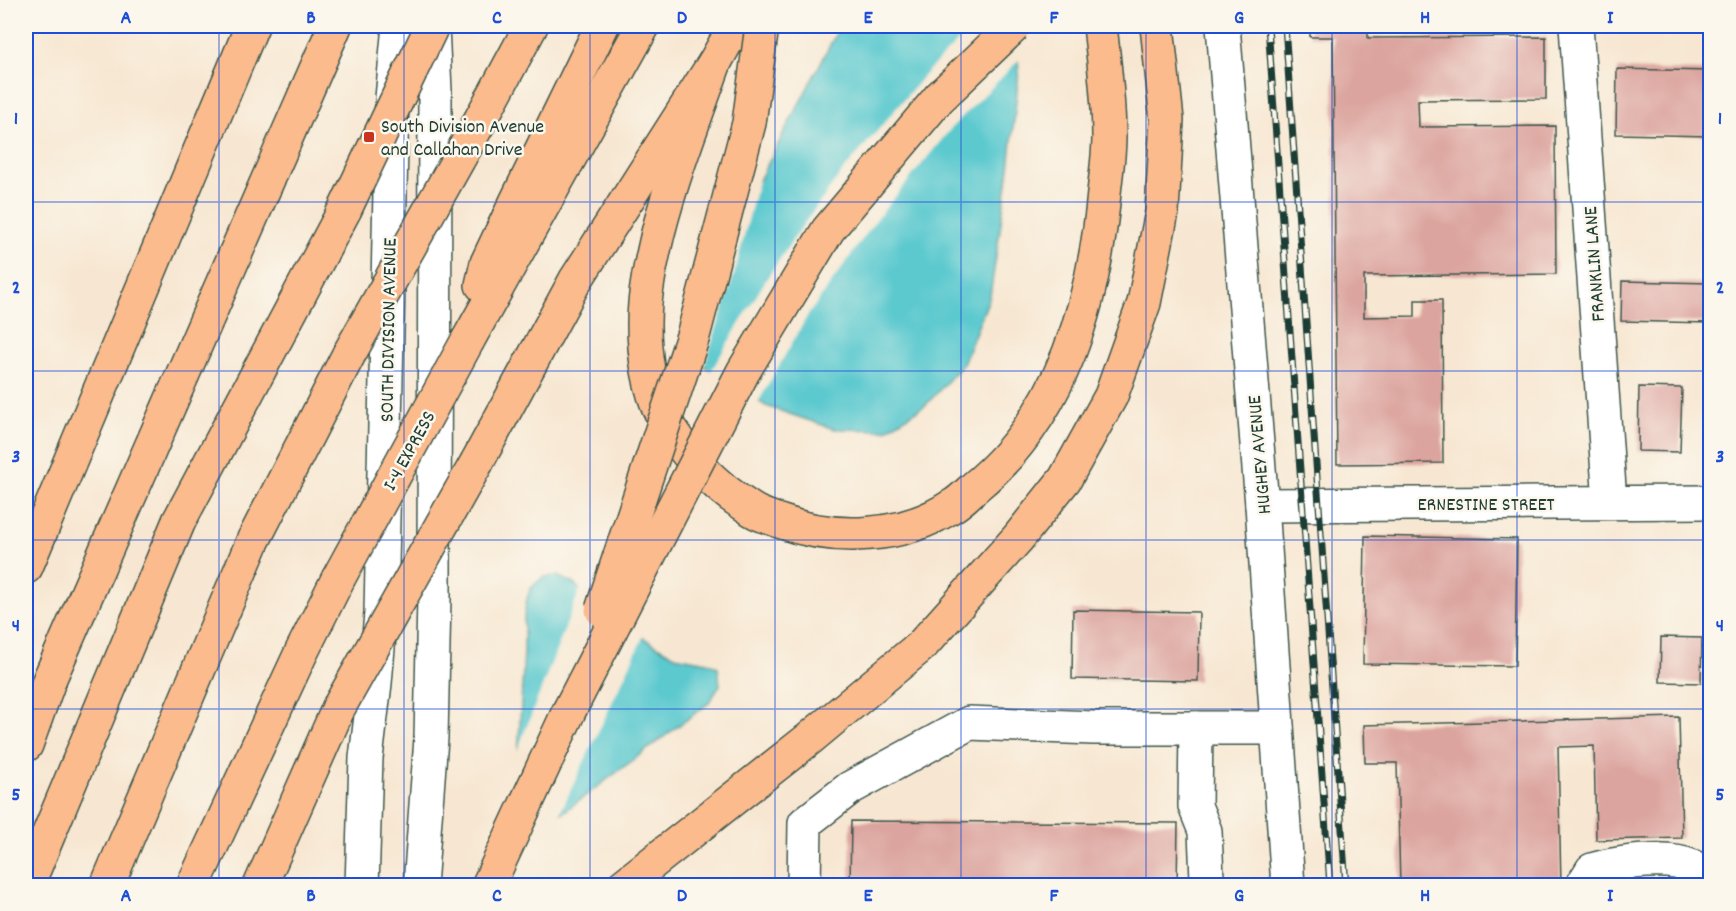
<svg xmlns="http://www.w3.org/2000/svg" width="1736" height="911" viewBox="0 0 1736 911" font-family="Dekko,sans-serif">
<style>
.water{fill:#5bc9cf;stroke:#3d8382;stroke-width:1.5}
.pier{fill:#f7e7d2}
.building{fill:#dca49f}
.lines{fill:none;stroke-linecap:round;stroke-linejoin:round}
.minor-casing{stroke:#3f564c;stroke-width:36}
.highway-casing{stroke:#3f564c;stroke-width:36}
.minor{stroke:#fff;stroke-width:33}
.highway{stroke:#fbbb8d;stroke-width:33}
.rail-casing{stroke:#1f3d34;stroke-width:7}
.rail{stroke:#fbf7ec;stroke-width:4.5;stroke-dasharray:14;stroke-linecap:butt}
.highway-bridge-casing{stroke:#3f564c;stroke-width:36;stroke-linecap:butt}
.highway-bridge{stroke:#fbbb8d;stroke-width:33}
.grid{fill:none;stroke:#1d4ed8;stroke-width:1.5;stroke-opacity:0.55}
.poi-dot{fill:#c8321e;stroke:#fbf7ec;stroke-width:2}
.labels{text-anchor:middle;stroke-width:5;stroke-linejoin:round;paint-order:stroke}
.poi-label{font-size:20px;fill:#1f3d34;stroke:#fbf7ec;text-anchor:start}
.street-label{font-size:20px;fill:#1f3d34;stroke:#fbf7ec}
.neatline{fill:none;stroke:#1d4ed8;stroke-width:2}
.grid-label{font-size:20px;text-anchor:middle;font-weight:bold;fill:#1d4ed8}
</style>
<rect width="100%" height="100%" fill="#fbf7ec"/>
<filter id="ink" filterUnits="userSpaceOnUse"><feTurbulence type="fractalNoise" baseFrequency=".0167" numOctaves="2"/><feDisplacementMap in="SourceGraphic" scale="12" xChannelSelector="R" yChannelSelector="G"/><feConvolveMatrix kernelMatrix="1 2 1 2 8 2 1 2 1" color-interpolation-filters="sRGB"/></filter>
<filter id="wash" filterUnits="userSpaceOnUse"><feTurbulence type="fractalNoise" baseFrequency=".008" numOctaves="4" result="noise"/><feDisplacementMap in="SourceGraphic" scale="24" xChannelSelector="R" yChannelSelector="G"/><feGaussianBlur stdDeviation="1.35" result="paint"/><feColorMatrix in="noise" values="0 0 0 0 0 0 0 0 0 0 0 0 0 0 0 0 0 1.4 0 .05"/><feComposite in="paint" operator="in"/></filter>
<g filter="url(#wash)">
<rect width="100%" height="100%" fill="#f7e7d2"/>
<g class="water">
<path d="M840,26H1015L1019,71L1009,170L990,296L963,364L926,405L886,430L834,429L766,406L711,373L701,361L755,188Z"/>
<path d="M557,576L571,582L631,631L675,656L707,662L718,667L720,685L709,703L565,811L545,819L517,774L524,651V617L527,598L531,588L543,577Z"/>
</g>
<g class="pier">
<path d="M973,26H1018L1021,58L953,126L876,220L808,315L757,404L709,376L699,363L719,265L761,170L735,272L704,367L711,371L769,275L803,225L840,175L927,72Z"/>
<path d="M581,587L633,629L644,635L558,817L545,822L531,823L516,803V754Z"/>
</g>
<g id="blocks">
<g class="building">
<path d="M1310,26H1368V38L1546,37V99L1418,100L1419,127L1555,126L1556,274L1364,276V317L1415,316V300H1442L1443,463L1337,464L1333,37H1310Z"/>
<path d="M1617,69L1710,71V136L1616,134Z"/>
<path d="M1622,281L1710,283V323L1621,321Z"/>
<path d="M1639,387L1682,388L1680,452L1638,451Z"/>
<path d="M1365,536L1517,539L1515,666L1363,664Z"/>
<path d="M1073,610L1199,612L1198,681L1072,679Z"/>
<path d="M1661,637L1702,638L1701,683L1660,682Z"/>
<path d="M1679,717L1682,838L1596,840L1594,746L1558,747L1561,886H1400L1397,763H1365L1364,725Z"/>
<path d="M851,821L1178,823L1177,886H850Z"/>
<path d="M1657,882V886H1613L1612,884Z"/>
</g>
</g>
</g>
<g filter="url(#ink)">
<use href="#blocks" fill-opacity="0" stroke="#3f564c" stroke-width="1.5"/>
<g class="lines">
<defs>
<g id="minor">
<path d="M1223,26L1262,505L1288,886"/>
<path d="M1576,26L1610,502"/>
<path d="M1262,505L1710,502"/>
<path d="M1196,728L1195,806L1205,831L1207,879"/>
<path d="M362,886L366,758L375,683L381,613L392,98L399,26"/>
<path d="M420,886L431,738L434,597L435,91L432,26"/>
<path d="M804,886L805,823L850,788L969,723L1093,728H1277"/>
<path d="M1582,886L1592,870C1616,862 1705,848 1708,886"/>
</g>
<g id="highway">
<path d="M715,62C695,118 673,174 658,233C651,263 644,293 644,324C644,354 649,389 662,415C682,453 715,487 751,509C759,515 770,517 779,521C834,541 903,539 952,506C961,501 968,493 976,486C1063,414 1094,302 1104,193C1106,174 1109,155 1109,137C1109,100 1104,62 1100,26"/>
<path d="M481,119L531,26"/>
<path d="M482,285L487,263L504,227L602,26"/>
<path d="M468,340L643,26"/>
<path d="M477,462L575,281L715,62L735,26"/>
<path d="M26,567L252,26"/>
<path d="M26,745L50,678L335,26"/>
<path d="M27,886L179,521L345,209"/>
<path d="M107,886L253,541L349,354"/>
<path d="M193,886L301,653L338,579"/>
<path d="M260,886L339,707"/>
<path d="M488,886L569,711"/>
<path d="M623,886L809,739L922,645L1018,538L1065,479L1111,396L1144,303L1162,212L1167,120L1157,26"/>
</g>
</defs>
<use href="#minor" class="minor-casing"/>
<use href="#highway" class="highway-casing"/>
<use href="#minor" class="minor"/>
<use href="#highway" class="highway"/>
<defs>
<g id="rail">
<path d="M1268,26L1330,886"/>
<path d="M1285,26L1346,886"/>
</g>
</defs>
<use href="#rail" class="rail-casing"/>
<use href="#rail" class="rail"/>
<defs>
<g id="highway-bridge">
<path d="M345,209L432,26"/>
<path d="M349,354L481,119"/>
<path d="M338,579L468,340"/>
<path d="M602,610L693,336L749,123L762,26"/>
<path d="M339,707L477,462"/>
<path d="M569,711L743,372L828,230L939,98L1014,26"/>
</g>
</defs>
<use href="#highway-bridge" class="highway-bridge-casing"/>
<use href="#highway-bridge" class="highway-bridge"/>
</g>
</g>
<path class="grid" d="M219,26V886M404,26V886M590,26V886M775,26V886M961,26V886M1146,26V886M1332,26V886M1517,26V886M26,202H1710M26,371H1710M26,540H1710M26,709H1710"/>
<rect class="poi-dot" x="363" y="131" width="12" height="12" rx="3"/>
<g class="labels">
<g class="poi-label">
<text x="381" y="132">South Division Avenue<tspan x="381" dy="23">and Callahan Drive</tspan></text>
</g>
<g class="street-label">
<text transform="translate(1593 264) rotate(-94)" y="7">FRANKLIN LANE</text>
<text transform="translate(387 330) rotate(-89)" y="7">SOUTH DIVISION AVENUE</text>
<text transform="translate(408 450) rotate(-61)" y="7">I-4 EXPRESS</text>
<text transform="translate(1258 455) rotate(-95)" y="7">HUGHEY AVENUE</text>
<text x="1486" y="510">ERNESTINE STREET</text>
</g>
</g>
<rect width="1736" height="911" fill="none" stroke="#fbf7ec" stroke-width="66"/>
<rect x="33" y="33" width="1670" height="845" class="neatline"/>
<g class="grid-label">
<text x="126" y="23">A</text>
<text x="311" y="23">B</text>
<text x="497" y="23">C</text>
<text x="682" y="23">D</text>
<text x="868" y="23">E</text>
<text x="1054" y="23">F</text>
<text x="1239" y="23">G</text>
<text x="1425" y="23">H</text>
<text x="1610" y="23">I</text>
<text x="16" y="124">1</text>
<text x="1720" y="124">1</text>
<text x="16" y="293">2</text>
<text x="1720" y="293">2</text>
<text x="16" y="462">3</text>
<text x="1720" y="462">3</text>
<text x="16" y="631">4</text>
<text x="1720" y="631">4</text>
<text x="16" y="800">5</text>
<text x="1720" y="800">5</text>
<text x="126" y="901">A</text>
<text x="311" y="901">B</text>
<text x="497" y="901">C</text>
<text x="682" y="901">D</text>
<text x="868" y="901">E</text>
<text x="1054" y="901">F</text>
<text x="1239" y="901">G</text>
<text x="1425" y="901">H</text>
<text x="1610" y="901">I</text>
</g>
</svg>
